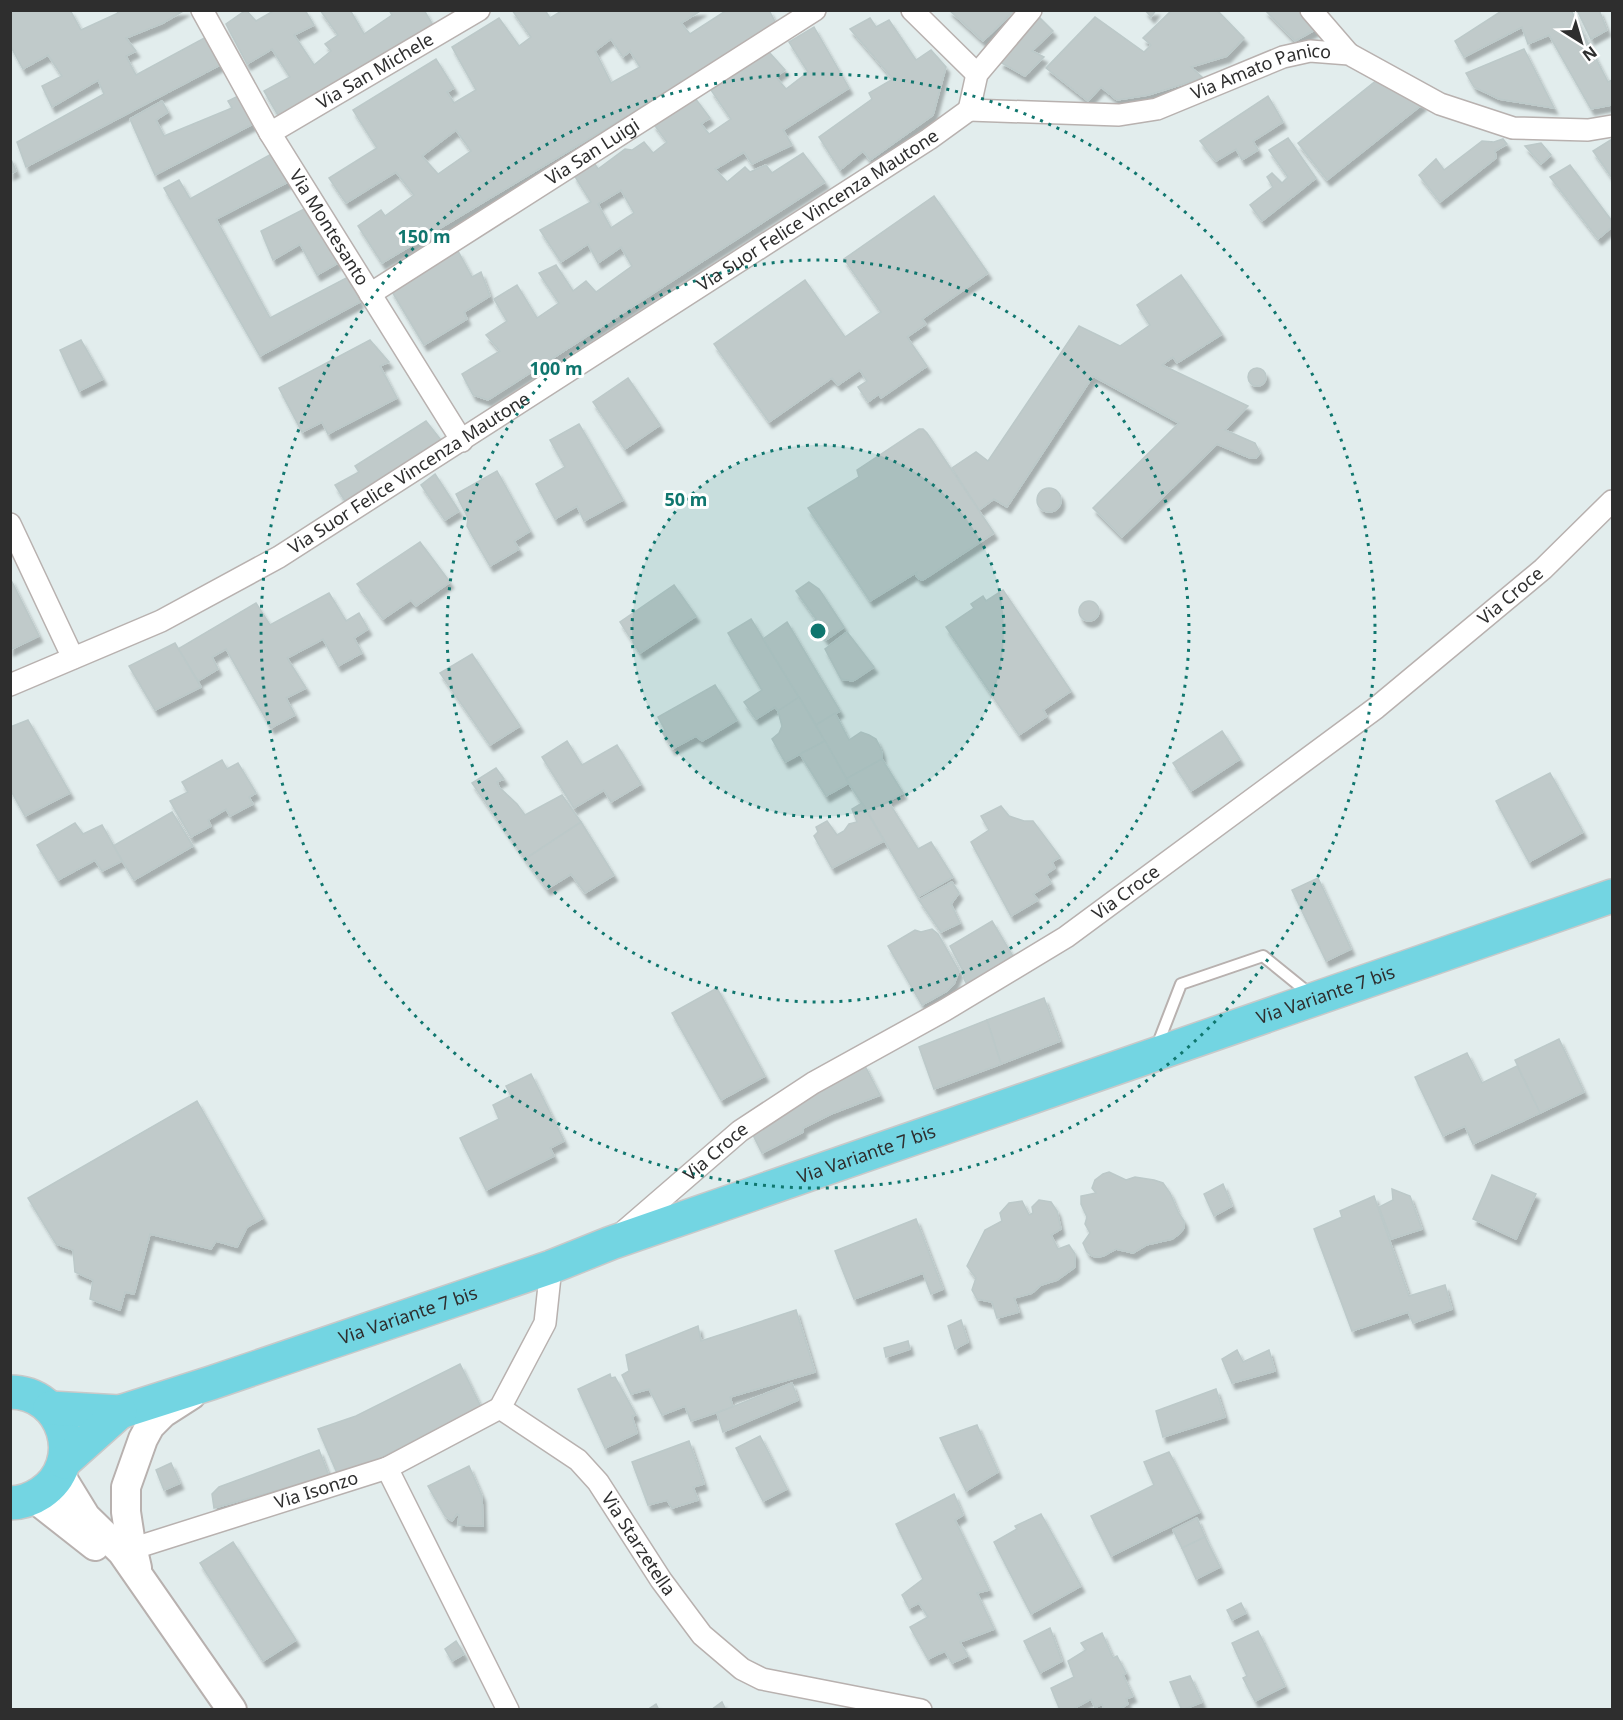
<svg xmlns="http://www.w3.org/2000/svg" width="1623" height="1720" viewBox="0 0 1623 1720" font-family="'Noto Sans',sans-serif">
<style>
.building{fill:#c0caca;stroke:#bcc9c9;stroke-width:1.5;fill-rule:evenodd;filter:url(#shadow)}
.lines{fill:none;stroke-linecap:round;stroke-linejoin:round}
.service-casing{stroke:#b8b1af;stroke-width:14}
.minor-casing{stroke:#b8b1af;stroke-width:24}
.secondary-casing{stroke:#b8b1af;stroke-width:32}
.primary-casing{stroke:#c9c9c9;stroke-width:36}
.service{stroke:#fff;stroke-width:10}
.minor{stroke:#fff;stroke-width:21}
.secondary{stroke:#fff;stroke-width:28}
.primary{stroke:#73d5e2;stroke-width:33}
.ring{fill:none;stroke:#0f766e;stroke-width:3;stroke-dasharray:3 6}
.labels{text-anchor:middle;stroke-width:6;stroke-linejoin:round;paint-order:stroke}
.street-label{font-size:18px;fill:#2e2e2e;stroke:#fff}
.centre{fill:#0f766e;stroke:#fff;stroke-width:3}
.ring-label{font-size:18px;text-anchor:middle;font-weight:bold;fill:#0f766e;stroke:#fff;stroke-width:6;stroke-linejoin:round;paint-order:stroke}
</style>
<defs>
<filter id="shadow"><feDropShadow dx="3.5" dy="6" stdDeviation="1.5" flood-color="#0004"/></filter>
</defs>
<rect width="100%" height="100%" fill="#e2eded"/>
<g class="building">
<path d="M10,10H70L81,30L116,14L121,10H185L163,23L126,38L136,51L126,56L136,75L208,36L222,64L26,167L17,142L104,94L98,80L52,107L42,86L62,76L48,55L23,69L10,45Z"/>
<path d="M246,10L256,21L275,10H305L314,25L294,35L314,65L331,51L325,44L338,35L320,10H350L364,34L392,15L389,10H424L434,27L282,122L264,91L290,77L272,49L247,64L226,24Z"/>
<path d="M512,10H545L550,18L560,12L559,10H702L681,23L690,34L727,10H769L777,26L382,263L358,226L381,210L385,216L414,195L396,172L346,203L329,178L377,148L353,110L436,59L454,88L447,92L454,103L476,90L452,47L499,18L519,46L531,37ZM611,39L623,57L630,51L640,67L611,83L595,51ZM456,130L471,151L438,174L422,156Z"/>
<path d="M949,10H1015L983,41Z"/>
<path d="M1145,10H1156L1151,17Z"/>
<path d="M1172,10H1217L1244,38L1227,56L1191,67L1203,78L1148,95L1117,100L1101,87L1088,101L1046,68L1095,17L1144,52L1151,45L1143,38Z"/>
<path d="M1265,10H1302L1320,27L1295,41Z"/>
<path d="M1503,10H1571L1608,82L1612,80V105L1591,109L1549,35L1528,44L1522,27L1464,57L1455,41Z"/>
<path d="M1577,10H1599L1607,30L1591,39Z"/>
<path d="M1037,15L1053,31L1032,51L1044,57L1025,76L1000,62Z"/>
<path d="M870,18L876,27L889,20L916,60L931,50L946,67L933,115L870,160L863,151L840,170L819,137L872,99L869,93L893,79L850,29Z"/>
<path d="M814,27L849,88L783,130L792,145L752,164L744,152L715,169L727,182L745,167L750,172L766,165L772,173L803,153L825,182L488,400L473,395L462,374L500,351L486,335L507,321L494,299L517,285L537,318L559,303L539,273L556,265L573,291L586,281L596,292L632,266L621,247L598,263L588,244L561,262L540,230L591,202L574,175L593,161L598,169L625,149L632,150L644,142L653,153L667,142L653,123L695,98L710,118L701,124L709,134L731,119L711,90L769,52L785,70L776,77L786,89L808,72L789,42ZM621,190L634,213L611,228L598,204Z"/>
<path d="M1524,49L1554,108L1499,99L1474,87L1466,73Z"/>
<path d="M1377,80L1423,104L1327,180L1298,143Z"/>
<path d="M242,94L255,123L155,175L130,119L162,101L168,112L156,120L164,136L232,108L228,101Z"/>
<path d="M1268,96L1283,122L1253,141L1258,150L1242,160L1236,149L1216,161L1200,141Z"/>
<path d="M1288,138L1316,178L1262,221L1250,205L1273,187L1267,177L1272,173L1282,183L1288,177L1269,150Z"/>
<path d="M1503,139L1507,144L1495,151L1496,158L1440,202L1419,175L1436,159L1444,170L1482,141L1494,142Z"/>
<path d="M1612,139V178L1593,151Z"/>
<path d="M1541,143L1551,155L1541,164L1525,146Z"/>
<path d="M275,152L292,180L216,219L270,318L350,276L360,302L260,356L164,188L179,180L190,199Z"/>
<path d="M10,157L16,171L10,174Z"/>
<path d="M1570,165L1612,221V227L1598,239L1550,177Z"/>
<path d="M934,196L988,273L922,319L926,324L907,337L927,366L881,398L879,394L868,402L858,387L867,381L860,370L838,385L832,378L769,422L714,344L805,280L845,337L881,312L844,259Z"/>
<path d="M308,207L338,263L317,275L300,244L273,260L261,231Z"/>
<path d="M458,251L472,277L481,272L490,296L464,312L467,319L424,345L391,290Z"/>
<path d="M1181,275L1222,334L1177,363L1173,357L1162,365L1248,406L1225,430L1255,443L1260,453L1256,458H1250L1217,444L1122,537L1093,508L1179,423L1093,376L1007,507L994,499L979,510L952,468L976,452L988,461L1079,326L1120,346L1150,325L1137,305Z"/>
<path d="M81,340L103,379L79,391L60,350Z"/>
<path d="M370,340L389,362L380,366L397,398L328,434L322,422L302,432L279,388Z"/>
<circle cx="1257" cy="377" r="9"/>
<path d="M628,378L660,425L625,449L593,402Z"/>
<path d="M426,421L441,440L345,501L335,485L359,472L355,466Z"/>
<path d="M579,424L623,500L584,521L577,506L555,519L536,484L565,467L550,440Z"/>
<path d="M919,429H923L927,433L994,533L923,580L919,579L916,576L917,572L870,601L808,508L859,477L857,470Z"/>
<path d="M497,471L530,531L514,541L519,549L490,566L467,526L468,518L456,494Z"/>
<path d="M435,474L459,511L445,520L421,485Z"/>
<circle cx="1049" cy="500" r="12"/>
<path d="M420,542L450,582L416,606L411,600L383,619L357,584Z"/>
<path d="M10,578L39,636L10,650Z"/>
<path d="M809,582L819,589L844,627L826,640L813,622L816,619L796,591Z"/>
<path d="M674,585L696,616L640,653L620,622Z"/>
<path d="M1003,590L1071,691L1043,710L1047,716L1019,735L946,627L974,608L971,604L983,596L986,601Z"/>
<path d="M329,593L346,621L359,613L368,629L354,638L362,653L338,666L323,639L287,658L306,688L286,698L295,715L271,728L226,649L212,657L218,669L198,681L178,649L256,603L270,625Z"/>
<circle cx="1089" cy="611" r="10"/>
<path d="M751,619L799,697L778,711L775,707L756,719L744,702L762,690L728,633Z"/>
<path d="M787,622L840,711L816,725L763,639Z"/>
<path d="M847,632L874,667L853,681L841,679L825,649Z"/>
<path d="M175,643L201,687L155,710L129,666Z"/>
<path d="M472,654L520,726L490,745L440,673Z"/>
<path d="M715,685L737,720L702,741L696,736L672,749L662,732L665,730L658,717Z"/>
<path d="M799,697L825,741L785,762L772,739L779,733L782,726L778,711Z"/>
<path d="M835,713L849,740L861,732L869,735L876,739L880,747L882,753V759L846,779L816,725Z"/>
<path d="M28,720L70,793L25,816L10,789V727Z"/>
<path d="M1222,731L1240,759L1191,791L1173,763Z"/>
<path d="M567,741L582,765L617,745L641,784L611,802L604,790L574,808L542,757Z"/>
<path d="M825,741L849,783L826,796L800,754Z"/>
<path d="M882,759L903,793L868,813L846,779Z"/>
<path d="M222,760L227,769L238,763L256,793L249,797L253,804L230,816L226,809L208,820L211,826L191,837L170,801L188,792L182,782Z"/>
<path d="M496,768L504,779L497,782L499,787L517,804L525,815L562,795L581,822L525,859L472,783Z"/>
<path d="M1550,773L1583,832L1529,862L1496,801Z"/>
<path d="M888,801L918,849L931,842L953,877L918,897L868,813Z"/>
<path d="M862,803L884,841L832,868L814,836L818,832L816,827L827,821L837,835L844,831L849,824L857,822L852,809Z"/>
<path d="M1001,806L1009,816L1024,821H1033L1060,857L1052,862L1055,868L1046,874L1051,883L1033,894L1038,900L1011,916L971,842L989,830L981,816Z"/>
<path d="M172,812L193,846L134,880L113,846Z"/>
<path d="M581,822L614,875L585,893L571,874L547,889L525,859Z"/>
<path d="M75,823L83,834L102,825L122,861L102,871L95,860L58,880L37,845Z"/>
<path d="M1318,878L1351,949L1326,961L1292,890Z"/>
<path d="M952,882L959,893L951,904L960,923L941,932L919,900Z"/>
<path d="M992,921L1014,958L968,986L964,979L963,971L950,946Z"/>
<path d="M932,929L938,934L959,971L954,984L947,991L922,1005L888,946L915,930L921,932Z"/>
<path d="M717,988L765,1076L721,1100L672,1013Z"/>
<path d="M1044,998L1060,1041L1001,1064L987,1020Z"/>
<path d="M987,1020L1001,1064L934,1089L919,1047Z"/>
<path d="M1559,1039L1584,1092L1540,1113L1515,1060Z"/>
<path d="M1467,1053L1482,1083L1517,1066L1540,1113L1473,1144L1465,1126L1443,1136L1415,1077Z"/>
<path d="M864,1064L880,1095L831,1114L803,1128V1132L762,1153L752,1133L795,1102Z"/>
<path d="M531,1074L564,1141L550,1148L554,1156L486,1190L460,1138L499,1119L493,1105L511,1096L506,1086Z"/>
<path d="M197,1101L263,1218L247,1227L237,1247L216,1241L211,1249L150,1234L134,1294L125,1292L120,1310L90,1299L93,1280L75,1272L73,1250L56,1244L28,1198Z"/>
<path d="M1109,1172L1126,1180L1135,1177L1154,1180L1163,1183L1170,1193L1178,1212L1184,1221V1228L1179,1234L1172,1239L1146,1245L1133,1253L1116,1249L1103,1256L1097,1257L1092,1256L1087,1252L1083,1243L1090,1233L1085,1224L1087,1217L1081,1204V1196L1096,1193L1092,1188L1095,1180L1103,1174Z"/>
<path d="M1492,1175L1536,1194L1516,1239L1473,1219Z"/>
<path d="M1223,1184L1232,1206L1214,1216L1204,1194Z"/>
<path d="M1392,1189L1410,1196L1422,1229L1391,1239L1379,1207L1393,1200Z"/>
<path d="M1374,1196L1409,1296L1445,1285L1452,1309L1413,1323L1408,1312L1352,1331L1314,1229L1342,1217L1340,1211Z"/>
<path d="M1039,1200L1051,1202L1057,1211L1061,1229L1051,1235L1058,1249L1069,1245L1075,1254V1267L1057,1280L1041,1285L1032,1293L1014,1298L1019,1312L997,1318L992,1302L977,1299L972,1290L976,1278L967,1266L985,1230L1002,1221L1000,1213L1009,1203L1022,1201L1029,1215L1033,1213L1032,1207Z"/>
<path d="M916,1219L943,1289L931,1294L923,1273L854,1299L835,1251Z"/>
<path d="M796,1310L815,1372L730,1397L733,1407L691,1421L685,1406L662,1415L649,1389L631,1394L622,1375L629,1371L626,1355L698,1326L701,1341Z"/>
<path d="M961,1320L968,1342L955,1349L948,1326Z"/>
<path d="M908,1341L910,1349L886,1357L884,1348Z"/>
<path d="M1237,1350L1243,1362L1269,1350L1275,1371L1232,1383L1222,1359Z"/>
<path d="M460,1364L481,1407L375,1461L337,1473L318,1429L356,1416Z"/>
<path d="M610,1374L611,1378L615,1377L636,1415L632,1416L637,1433L605,1448L578,1389Z"/>
<path d="M792,1383L798,1400L723,1432L717,1413Z"/>
<path d="M1216,1389L1225,1417L1163,1437L1156,1411Z"/>
<path d="M977,1425L998,1472L966,1491L940,1438Z"/>
<path d="M760,1436L787,1489L763,1501L736,1448Z"/>
<path d="M689,1441L704,1484L693,1487L698,1500L672,1508L667,1500L648,1505L632,1462Z"/>
<path d="M319,1450L329,1476L214,1508L212,1494L219,1487Z"/>
<path d="M1169,1452L1200,1512L1111,1556L1091,1516L1154,1485L1144,1462Z"/>
<path d="M171,1463L180,1483L164,1490L156,1470Z"/>
<path d="M469,1466L482,1496L483,1526L458,1525L459,1515L457,1514L452,1521L445,1516L428,1486Z"/>
<path d="M954,1494L963,1515L955,1520L989,1590L977,1593L994,1629L960,1642L968,1656L952,1663L945,1651L928,1659L910,1627L928,1617L919,1603L909,1608L902,1595L923,1579L896,1524Z"/>
<path d="M1041,1514L1081,1586L1031,1614L994,1542L1017,1529L1015,1526Z"/>
<path d="M1197,1518L1205,1537L1182,1548L1173,1530Z"/>
<path d="M1205,1537L1220,1567L1196,1579L1182,1548Z"/>
<path d="M233,1542L296,1640L263,1661L200,1563Z"/>
<path d="M1241,1603L1246,1613L1232,1620L1227,1610Z"/>
<path d="M1050,1628L1062,1661L1040,1673L1024,1641Z"/>
<path d="M1258,1631L1285,1686L1255,1701L1243,1678L1247,1676L1232,1643Z"/>
<path d="M1102,1633L1113,1658L1117,1656L1126,1673L1123,1675L1133,1696L1126,1699L1128,1704L1118,1710H1104L1102,1704L1095,1708L1091,1699L1071,1710H1060L1051,1688L1074,1677L1068,1661L1086,1650L1081,1643Z"/>
<path d="M456,1641L464,1654L452,1661L445,1649Z"/>
<path d="M1190,1676L1202,1702L1182,1710L1170,1682Z"/>
<path d="M722,1702L726,1710H711Z"/>
<path d="M656,1704L659,1710H647Z"/>
</g>
<g class="lines">
<defs>
<path id="service" d="M1157,1046L1181,984L1263,956L1311,995"/>
<g id="minor">
<path id="s1" d="M202,10L270,133L462,441"/>
<path d="M912,10L977,74"/>
<path d="M1311,10L1349,54"/>
<path id="s2" d="M969,110L1119,115L1157,109L1283,57L1310,51L1349,54L1440,104L1513,128L1588,130L1612,126"/>
<path d="M969,110L977,74L1031,10"/>
<path id="s3" d="M270,133L479,10"/>
<path id="s4" d="M370,294L815,10"/>
<path d="M10,524L73,658"/>
<path id="s5" d="M10,685L161,621L279,557L929,139L969,110"/>
<path id="s6" d="M622,1233L740,1131L813,1083L945,1010L1066,937L1376,708L1543,569L1612,501"/>
<path id="s7" d="M551,1267L545,1323L500,1408L578,1460L598,1482L661,1580L702,1635L742,1669L762,1679L921,1710"/>
<path d="M387,1468L508,1710"/>
<path id="s8" d="M122,1552L387,1468L500,1408"/>
</g>
<g id="secondary">
<path d="M59,1473L86,1517L122,1552L232,1710"/>
<path d="M34,1498L95,1546"/>
<path d="M137,1568L130,1538L126,1512V1487L143,1439L150,1426L163,1413L191,1395"/>
</g>
<g id="primary">
<path d="M10,1392C65,1392 86,1463 41,1493C32,1499 22,1503 10,1503"/>
<path id="s9" d="M50,1408L120,1412L211,1383L551,1267L611,1243L1612,896"/>
<path d="M64,1462L120,1412"/>
</g>
</defs>
<use href="#service" class="service-casing"/>
<use href="#minor" class="minor-casing"/>
<use href="#secondary" class="secondary-casing"/>
<use href="#primary" class="primary-casing"/>
<use href="#service" class="service"/>
<use href="#minor" class="minor"/>
<use href="#secondary" class="secondary"/>
<use href="#primary" class="primary"/>
</g>
<circle cx="818" cy="631" r="186" fill="#0f766e" fill-opacity=".12"/>
<g class="ring">
<circle cx="818" cy="631" r="186"/>
<circle cx="818" cy="631" r="371"/>
<circle cx="818" cy="631" r="557"/>
</g>
<g class="labels">
<g class="street-label">
<text dy="6" stroke="none"><textPath href="#s3" startOffset="122">Via San Michele</textPath></text>
<text dy="6" stroke="none"><textPath href="#s2" startOffset="300">Via Amato Panico</textPath></text>
<text dy="6" stroke="none"><textPath href="#s4" startOffset="264">Via San Luigi</textPath></text>
<text dy="6" stroke="none"><textPath href="#s5" startOffset="939">Via Suor Felice Vincenza Mautone</textPath></text>
<text dy="6" stroke="none"><textPath href="#s1" startOffset="252">Via Montesanto</textPath></text>
<text dy="6" stroke="none"><textPath href="#s5" startOffset="453">Via Suor Felice Vincenza Mautone</textPath></text>
<text dy="6" stroke="none"><textPath href="#s6" startOffset="1096">Via Croce</textPath></text>
<text dy="6" stroke="none"><textPath href="#s6" startOffset="610">Via Croce</textPath></text>
<text dy="6" stroke="none"><textPath href="#s9" startOffset="1346">Via Variante 7 bis</textPath></text>
<text dy="6" stroke="none"><textPath href="#s6" startOffset="124">Via Croce</textPath></text>
<text dy="6" stroke="none"><textPath href="#s9" startOffset="860">Via Variante 7 bis</textPath></text>
<text dy="6" stroke="none"><textPath href="#s9" startOffset="374">Via Variante 7 bis</textPath></text>
<text dy="6" stroke="none"><textPath href="#s8" startOffset="204">Via Isonzo</textPath></text>
<text dy="6" stroke="none"><textPath href="#s7" startOffset="350">Via Starzetella</textPath></text>
</g>
</g>
<circle cx="818" cy="631" r="9" class="centre"/>
<g class="ring-label">
<text x="424" y="243">150 m</text>
<text x="556" y="375">100 m</text>
<text x="686" y="506">50 m</text>
</g>
<rect width="1623" height="1720" fill="none" stroke="#2e2e2e" stroke-width="24"/>
<g transform="translate(1581 42) rotate(143)" stroke="#ffffff" stroke-width="4.5" paint-order="stroke">
<path d="M0-4.5L10 22L0 15L-10 22Z" fill="#2e2e2e"/>
<text y="-9" font-size="16" font-weight="bold" text-anchor="middle" fill="#2e2e2e">N</text>
</g>
</svg>
